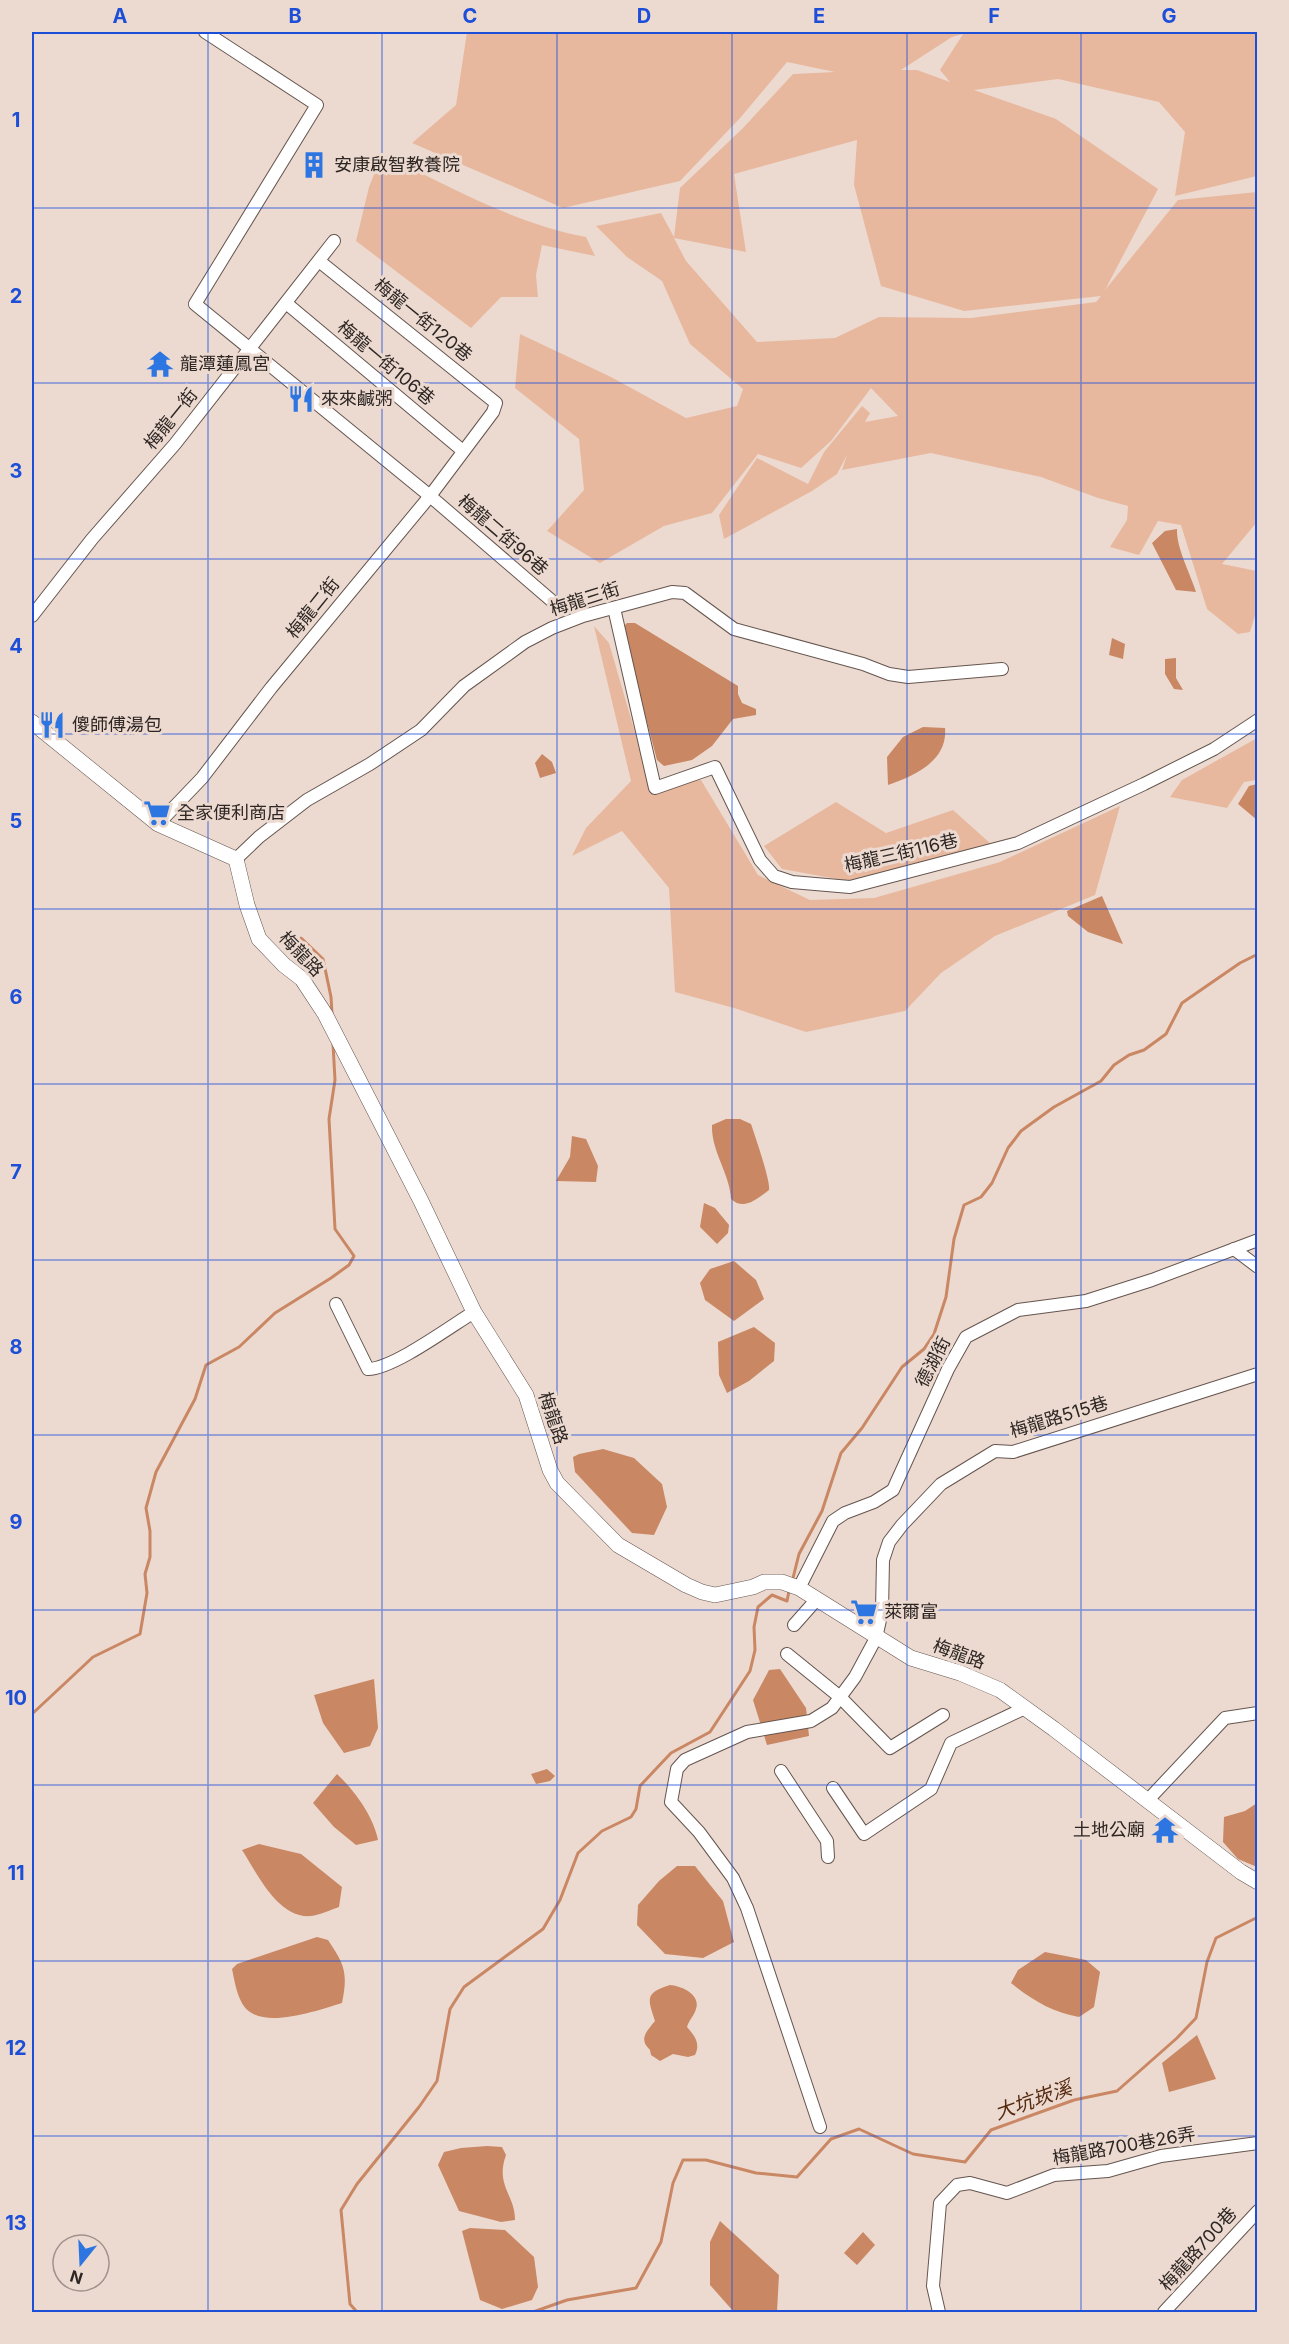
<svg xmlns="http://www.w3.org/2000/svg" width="1289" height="2344" viewBox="0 0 1289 2344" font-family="Inter,'Noto Sans TC',sans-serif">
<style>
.green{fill:#e8b89e;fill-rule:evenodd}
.water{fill:#ca8763}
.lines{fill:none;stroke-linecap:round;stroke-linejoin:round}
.stream{stroke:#ca8763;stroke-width:3}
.minor-casing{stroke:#65554e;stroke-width:14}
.tertiary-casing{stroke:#65554e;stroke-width:16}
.minor{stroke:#fff;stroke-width:12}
.tertiary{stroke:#fff;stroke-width:15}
.grid{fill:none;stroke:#1d4ed8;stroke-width:1.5;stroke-opacity:0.55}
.labels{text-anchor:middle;stroke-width:6;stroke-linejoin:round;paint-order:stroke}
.poi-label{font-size:18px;fill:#2d2623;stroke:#ecdad1;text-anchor:start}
.street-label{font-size:18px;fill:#2d2623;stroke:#ecdad1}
.water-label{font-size:20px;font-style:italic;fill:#55290e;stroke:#ecdad1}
.neatline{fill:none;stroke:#1d4ed8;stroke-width:2}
.grid-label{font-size:20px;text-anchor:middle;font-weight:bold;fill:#1d4ed8}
</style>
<rect width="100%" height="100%" fill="#ecdad1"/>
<g class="green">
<path d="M467,32H1257V176L1175,196L1185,132L1159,102L1058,79L974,90L1056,119L1158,189L1105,290L1178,200L1257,192V522L1222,564L1257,571V609L1250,632L1238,634L1207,609L1181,525L1158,521L1139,555L1110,547L1127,520L1128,506L1098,498L1041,477L931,453L842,470L847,455L837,474L812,491L724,539L719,515L757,458L808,484L824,452L862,406L870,413L865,422L898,416L871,388L831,441L801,468L758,454L712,513L664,526L600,563L547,531L584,490L579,439L515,388L520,334L611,377L686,418L737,406L743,389L690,344L662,281L627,257L596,226L661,213L674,237L680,188L743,128L793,74L835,72L787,62L741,117L680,181L563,208L412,143L456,105ZM963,34L940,70L950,82L917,70H901L952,37ZM857,140L854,185L881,286L964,311L1101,296L1096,302L971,318L879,317L835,338L757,342L686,261L674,238L746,252L734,174Z"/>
<path d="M382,154C449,186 513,223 586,237L595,256L542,245L536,275L538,297H501L471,328L356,241L369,187Z"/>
<path d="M594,626L609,643L650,784L701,780L758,875L810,900L874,898L1000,862L1120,806L1095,895L995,936L941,973L905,1011L806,1032L734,1008L675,992L669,888L622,831L572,856L586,828L631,781Z"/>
<path d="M1257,738V780L1244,782L1227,808L1170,797L1182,780Z"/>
<path d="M836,802L886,833L953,810L991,844L848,881L782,869L764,846Z"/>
</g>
<g class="water">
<path d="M1177,529C1176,547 1190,573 1196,592L1176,590L1152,543L1165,531Z"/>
<path d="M627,623H635L738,686V694L742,703L756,709V715L733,719L712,746L692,760L664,766L657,760L622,628Z"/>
<path d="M1112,638L1125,644L1123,659L1109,655Z"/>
<path d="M1176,658V678L1183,690L1174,689L1165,674V659Z"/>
<path d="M923,727L945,728C948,761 914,776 888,785L887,757L903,737Z"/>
<path d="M542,754L552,762L556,773L540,778L535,763Z"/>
<path d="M1257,784H1258L1257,820L1238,804L1249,786Z"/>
<path d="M1102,896L1123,944L1088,932L1068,916L1067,911Z"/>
<path d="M726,1119H740L751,1124C755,1136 771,1182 769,1190C757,1199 744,1211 731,1199C730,1174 711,1151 712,1125Z"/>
<path d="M572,1136L586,1139L598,1166L596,1182L556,1181L570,1157Z"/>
<path d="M704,1203L715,1208L729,1225L728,1233L717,1244L700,1227Z"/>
<path d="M734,1261L756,1280L764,1299L734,1321L705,1300L700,1283L710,1269Z"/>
<path d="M754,1327L775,1343L774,1361L749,1381L727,1393L719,1375L718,1342Z"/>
<path d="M603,1449L634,1458L662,1484L667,1507L654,1535L632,1533L575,1472L573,1457L579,1454Z"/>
<path d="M780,1669L806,1708L809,1736L767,1745L753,1700L769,1670Z"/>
<path d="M374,1679L378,1728L370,1746L344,1753L323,1723L314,1695Z"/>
<path d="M547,1769L555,1776L550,1781L536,1784L531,1774Z"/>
<path d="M337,1774C355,1791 373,1816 378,1840L356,1845L334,1827L313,1803Z"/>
<path d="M1257,1803L1258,1867H1257L1238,1859L1223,1842L1224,1817L1245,1811Z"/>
<path d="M259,1844L301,1854L342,1887L339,1907C330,1910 320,1915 311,1916C278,1919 257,1873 242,1850Z"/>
<path d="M677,1866H695L723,1901L734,1942L703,1958L665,1954L637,1925L638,1905L659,1881Z"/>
<path d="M317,1937L328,1940C345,1965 348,1973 342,2003C319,2010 271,2027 250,2012C238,2004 235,1983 232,1969L237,1964Z"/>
<path d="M1045,1952L1086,1960L1100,1972L1094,2007L1079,2017C1052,2012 1032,2000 1011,1983L1018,1970Z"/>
<path d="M670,1985C681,1986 701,1994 696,2009C694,2016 689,2020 687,2027C694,2035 701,2043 695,2055L688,2057L673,2054L660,2061L651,2055L650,2050C638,2039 647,2031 655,2021C648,1999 644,1993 670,1985Z"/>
<path d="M1197,2035L1216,2079L1169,2092L1162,2063Z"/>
<path d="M487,2146L502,2147L506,2155C495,2186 515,2194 515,2220L501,2222L459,2211L438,2165L444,2152L461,2148Z"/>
<path d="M720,2221L779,2275L777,2312H734L710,2285V2242Z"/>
<path d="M470,2228L505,2230L534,2257L538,2287L532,2300L502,2309L480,2300L462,2231Z"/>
<path d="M863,2232L875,2245L857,2265L844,2253Z"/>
</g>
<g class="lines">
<g class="stream">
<path d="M301,938L323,959L331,997L332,1013"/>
<path d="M792,1582L799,1554L822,1511L841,1453L862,1428L902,1367L924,1349L934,1334L946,1297L954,1239L964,1205L981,1197L992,1183L1008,1148L1021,1131L1054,1107L1101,1081L1114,1065L1129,1055L1144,1050L1166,1034L1182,1003L1240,963L1258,954"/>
<path d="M32,1714L93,1657L140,1634L147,1593L145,1574L150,1557V1531L146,1508L156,1472L195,1399L206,1365L239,1347L275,1313L331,1278L349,1265L354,1256L335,1229L329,1119L335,1080L333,1044"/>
<path d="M357,2312L350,2304L341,2210L357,2184L419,2107L437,2081L450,2009L464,1987L543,1929L560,1900L578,1853L602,1831L631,1817L636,1809L640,1786L654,1771L671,1753L710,1732L750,1671L755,1650L754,1627L758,1607L772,1595L787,1601L789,1591"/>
<path d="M533,2312L567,2300L636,2288L661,2242L673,2183L683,2160H706L756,2173L797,2177L831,2139L859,2129L913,2154L965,2162L991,2130L1074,2100L1117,2091L1177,2038L1196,2018L1207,1962L1216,1938L1258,1917"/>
</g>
<defs>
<g id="minor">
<path d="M205,32L317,105L195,304L430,496L552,601"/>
<path d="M286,303L463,451"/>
<path d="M614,608L655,788L715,767L760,860L774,876L792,882L850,887L1018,843L1144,784L1214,749L1258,720"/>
<path d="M32,616L92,539L175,444L334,241"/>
<path d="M158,824L202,778L271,688L430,496L493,412L496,403L319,261"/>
<path d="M236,859L259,837L307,800L370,764L421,730L464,686L525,642L552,628L583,616L672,592L685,593L734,629L863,664L889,674L908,677L1002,669"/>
<path d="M1234,1249L1258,1267"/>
<path d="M336,1304L368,1369C393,1369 451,1326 474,1312"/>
<path d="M799,1588L833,1521L845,1513L874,1502L893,1490L948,1369L966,1337L1018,1310L1086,1301L1152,1280L1258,1240"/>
<path d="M794,1625L817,1599"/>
<path d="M787,1654L840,1697L890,1748L943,1715"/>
<path d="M781,1771L827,1841L828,1857"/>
<path d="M833,1788L864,1834L931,1789L951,1743L1025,1708"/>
<path d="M1148,1800L1225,1718L1258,1713"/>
<path d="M820,2127L747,1908L733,1878L699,1832L671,1802L677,1769L685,1760L747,1732L811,1721L832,1708L855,1677L876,1638L882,1611L883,1560L889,1542L902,1525L941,1484L995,1451L1013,1452L1258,1374"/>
<path d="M939,2312L933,2286L940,2203L957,2185L970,2183L1007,2193L1054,2175L1108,2171L1161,2156L1258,2143"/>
<path d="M1164,2312L1258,2211"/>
</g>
<path id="tertiary" d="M32,722L158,824L236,859L247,905L259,939L284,965L302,979L325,1014L421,1201L474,1312L526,1395L550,1470L557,1483L618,1545L686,1585L702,1592L715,1595L753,1587L764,1582H782L799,1588L911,1658L960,1673L1000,1690L1054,1729L1241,1872L1258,1882"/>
</defs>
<use href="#minor" class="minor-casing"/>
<use href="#tertiary" class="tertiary-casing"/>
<use href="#minor" class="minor"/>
<use href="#tertiary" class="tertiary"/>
</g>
<path class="grid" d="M208,32V2312M382,32V2312M557,32V2312M732,32V2312M907,32V2312M1081,32V2312M32,208H1258M32,383H1258M32,559H1258M32,734H1258M32,909H1258M32,1084H1258M32,1260H1258M32,1435H1258M32,1610H1258M32,1785H1258M32,1961H1258M32,2136H1258"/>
<defs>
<symbol id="building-bare" viewBox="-9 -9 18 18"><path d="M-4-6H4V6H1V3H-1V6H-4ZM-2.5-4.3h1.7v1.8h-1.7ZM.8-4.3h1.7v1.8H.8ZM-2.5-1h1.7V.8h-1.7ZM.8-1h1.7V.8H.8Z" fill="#2d76e2" stroke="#ecdad1" stroke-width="2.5" paint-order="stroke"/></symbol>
<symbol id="temple-bare" viewBox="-9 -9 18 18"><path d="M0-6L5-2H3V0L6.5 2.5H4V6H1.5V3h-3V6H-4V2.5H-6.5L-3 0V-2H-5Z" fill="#2d76e2" stroke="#ecdad1" stroke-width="2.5" paint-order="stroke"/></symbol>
<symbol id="restaurant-bare" viewBox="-9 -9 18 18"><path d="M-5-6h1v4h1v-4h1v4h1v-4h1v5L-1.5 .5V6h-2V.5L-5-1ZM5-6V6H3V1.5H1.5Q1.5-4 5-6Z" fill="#2d76e2" stroke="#ecdad1" stroke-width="2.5" paint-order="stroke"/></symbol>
<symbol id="supermarket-bare" viewBox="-9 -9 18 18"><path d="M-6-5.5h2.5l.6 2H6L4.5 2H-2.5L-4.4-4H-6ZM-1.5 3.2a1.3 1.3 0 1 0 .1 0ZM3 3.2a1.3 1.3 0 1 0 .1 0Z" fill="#2d76e2" stroke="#ecdad1" stroke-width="2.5" paint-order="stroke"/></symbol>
</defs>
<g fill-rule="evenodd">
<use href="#building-bare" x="295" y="146" width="38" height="38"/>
<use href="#temple-bare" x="141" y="345" width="38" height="38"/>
<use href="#restaurant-bare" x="282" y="380" width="38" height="38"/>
<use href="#restaurant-bare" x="33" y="706" width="38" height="38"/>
<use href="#supermarket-bare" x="138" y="794" width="38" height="38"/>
<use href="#supermarket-bare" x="845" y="1593" width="38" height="38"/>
<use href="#temple-bare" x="1146" y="1811" width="38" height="38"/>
</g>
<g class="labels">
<g class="poi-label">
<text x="334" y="171">安康啟智教養院</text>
<text x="180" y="370">龍潭蓮鳳宮</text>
<text x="321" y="405">來來鹹粥</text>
<text x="72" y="731">傻師傅湯包</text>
<text x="177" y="819">全家便利商店</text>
<text x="884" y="1618">萊爾富</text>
<text x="1145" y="1836" text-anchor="end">土地公廟</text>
</g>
<g class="street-label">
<text transform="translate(423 320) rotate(39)" y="6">梅龍一街120巷</text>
<text transform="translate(386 363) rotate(40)" y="6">梅龍一街106巷</text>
<text transform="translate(171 419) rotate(-51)" y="6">梅龍一街</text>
<text transform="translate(503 535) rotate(41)" y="6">梅龍二街96巷</text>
<text transform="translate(585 599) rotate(-18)" y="6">梅龍三街</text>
<text transform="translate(313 608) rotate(-51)" y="6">梅龍二街</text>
<text transform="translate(901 853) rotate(-13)" y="6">梅龍三街116巷</text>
<text transform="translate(301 954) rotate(46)" y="6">梅龍路</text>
<text transform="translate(933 1362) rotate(-63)" y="6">德湖街</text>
<text transform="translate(1059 1417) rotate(-17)" y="6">梅龍路515巷</text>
<text transform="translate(553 1418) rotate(71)" y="6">梅龍路</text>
<text transform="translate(959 1654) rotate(20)" y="6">梅龍路</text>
<text transform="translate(1124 2146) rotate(-10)" y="6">梅龍路700巷26弄</text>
<text transform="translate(1198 2249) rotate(-48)" y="6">梅龍路700巷</text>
</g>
<g class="water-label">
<text transform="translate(1033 2100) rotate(-19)" y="7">大坑崁溪</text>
</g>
</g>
<rect width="1289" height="2344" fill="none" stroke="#ecdad1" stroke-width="66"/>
<g transform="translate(81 2263) rotate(198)"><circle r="28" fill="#ecdad1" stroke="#a0928b" stroke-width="1.5"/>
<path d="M0-4.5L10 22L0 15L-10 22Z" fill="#2d76e2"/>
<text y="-9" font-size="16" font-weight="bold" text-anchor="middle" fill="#2d2623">N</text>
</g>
<rect x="33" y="33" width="1223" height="2278" class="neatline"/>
<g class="grid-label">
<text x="120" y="23">A</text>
<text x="295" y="23">B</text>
<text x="470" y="23">C</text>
<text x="644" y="23">D</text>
<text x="819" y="23">E</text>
<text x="994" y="23">F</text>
<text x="1169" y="23">G</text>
<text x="16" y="127">1</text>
<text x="16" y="303">2</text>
<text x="16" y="478">3</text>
<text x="16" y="653">4</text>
<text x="16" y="828">5</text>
<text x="16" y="1004">6</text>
<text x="16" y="1179">7</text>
<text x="16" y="1354">8</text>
<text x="16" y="1529">9</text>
<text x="16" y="1705">10</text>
<text x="16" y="1880">11</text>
<text x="16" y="2055">12</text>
<text x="16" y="2230">13</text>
</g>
</svg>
